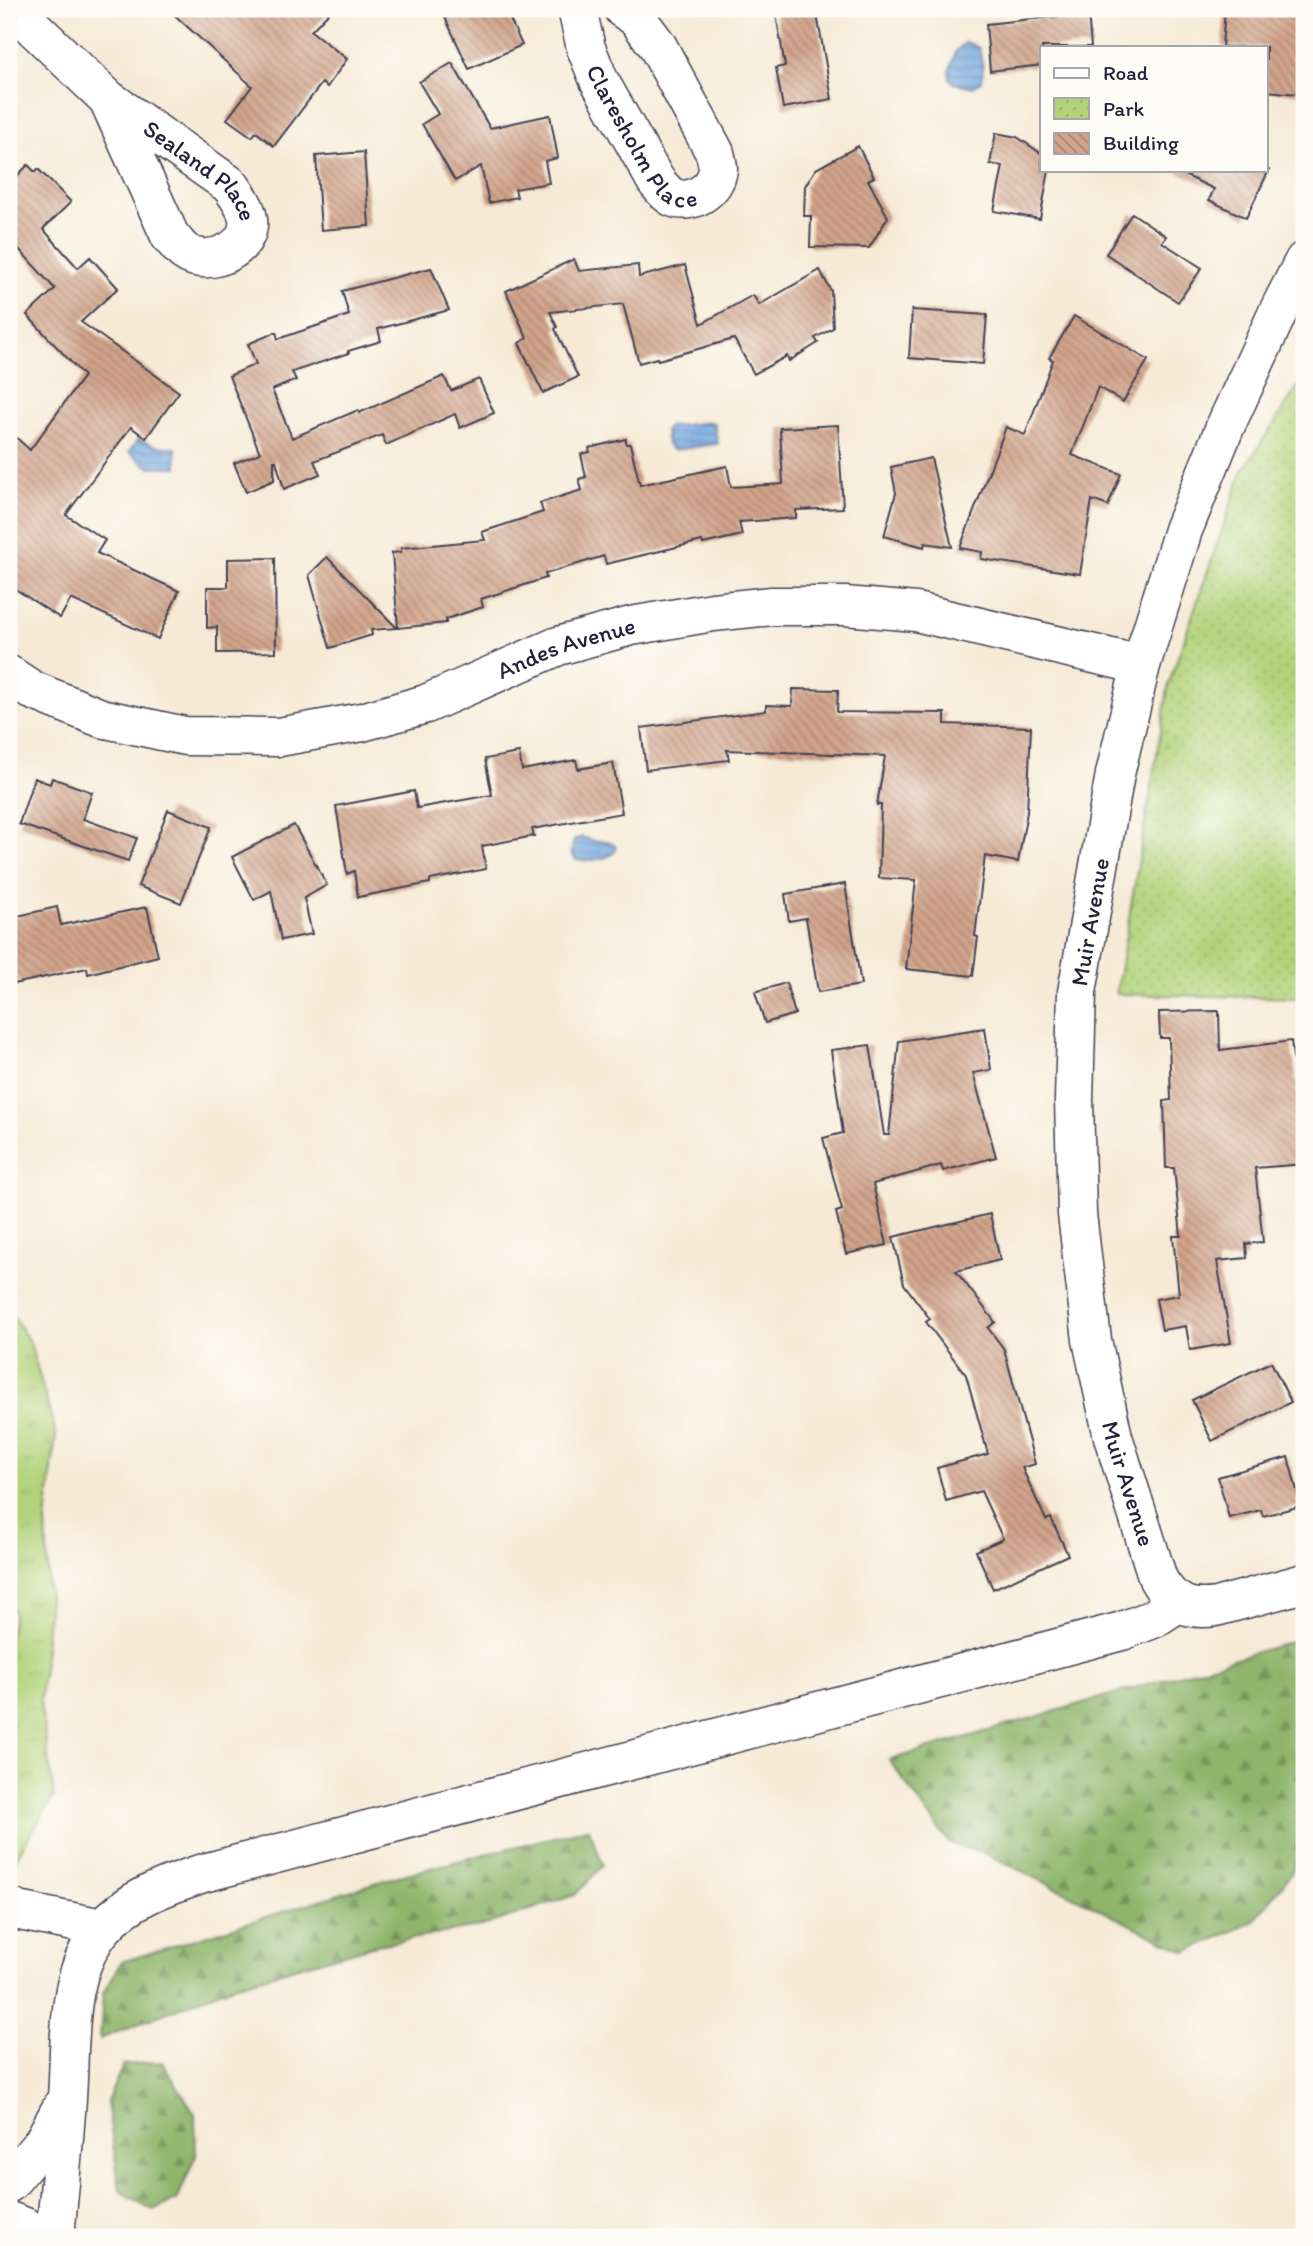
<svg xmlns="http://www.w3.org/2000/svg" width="1313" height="2246" viewBox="0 0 1313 2246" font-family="Itim,sans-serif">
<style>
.grass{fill:url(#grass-tufts);stroke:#6a7a5a;stroke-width:2}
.forest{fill:url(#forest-firs);stroke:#586c52;stroke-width:2}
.park{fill:url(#park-dots);stroke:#6a7a5a;stroke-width:2}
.water{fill:url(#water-rules);stroke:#4a648c;stroke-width:2}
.building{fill:url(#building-back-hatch)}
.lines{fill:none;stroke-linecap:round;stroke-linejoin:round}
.minor-casing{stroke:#424052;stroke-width:41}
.minor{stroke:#fff;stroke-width:38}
.labels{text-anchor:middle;stroke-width:5;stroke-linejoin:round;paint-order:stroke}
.street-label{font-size:24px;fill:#22223b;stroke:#fdfcf7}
</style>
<defs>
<pattern id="grass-tufts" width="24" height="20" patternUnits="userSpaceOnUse" patternTransform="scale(1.75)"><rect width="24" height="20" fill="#b3d37a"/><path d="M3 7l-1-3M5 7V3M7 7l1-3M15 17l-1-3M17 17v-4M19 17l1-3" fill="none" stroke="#9ab56a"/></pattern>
<pattern id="forest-firs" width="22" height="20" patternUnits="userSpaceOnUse" patternTransform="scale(1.75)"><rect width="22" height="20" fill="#8eb56a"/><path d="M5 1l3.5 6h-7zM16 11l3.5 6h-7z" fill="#749358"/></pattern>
<pattern id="park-dots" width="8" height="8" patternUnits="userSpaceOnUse" patternTransform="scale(1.75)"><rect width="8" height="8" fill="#b3d37a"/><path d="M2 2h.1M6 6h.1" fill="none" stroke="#9ab56a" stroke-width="1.8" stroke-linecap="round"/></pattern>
<pattern id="water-rules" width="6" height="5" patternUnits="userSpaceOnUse" patternTransform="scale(1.75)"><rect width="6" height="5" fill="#71a6de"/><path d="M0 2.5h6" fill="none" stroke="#5c87b5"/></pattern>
<pattern id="building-back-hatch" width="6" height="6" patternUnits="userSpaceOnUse" patternTransform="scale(1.75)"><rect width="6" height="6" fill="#d2a48b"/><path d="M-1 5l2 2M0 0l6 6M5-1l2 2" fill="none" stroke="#aa8573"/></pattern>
</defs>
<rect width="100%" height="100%" fill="#fdfcf7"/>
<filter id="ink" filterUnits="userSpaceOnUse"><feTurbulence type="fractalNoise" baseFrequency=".0143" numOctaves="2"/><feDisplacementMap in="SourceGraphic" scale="14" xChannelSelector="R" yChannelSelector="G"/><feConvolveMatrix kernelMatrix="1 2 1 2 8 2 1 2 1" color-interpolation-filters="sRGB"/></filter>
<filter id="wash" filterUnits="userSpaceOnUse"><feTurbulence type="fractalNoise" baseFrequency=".00686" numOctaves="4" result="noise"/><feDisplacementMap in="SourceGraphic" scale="28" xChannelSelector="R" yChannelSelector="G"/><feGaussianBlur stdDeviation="1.57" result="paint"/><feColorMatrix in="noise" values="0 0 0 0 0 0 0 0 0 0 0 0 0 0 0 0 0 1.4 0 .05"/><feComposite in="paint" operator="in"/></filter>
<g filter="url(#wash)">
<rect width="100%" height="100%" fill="#f6ead6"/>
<path class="grass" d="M9,1310L30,1343L56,1434L46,1521L49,1604L40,1702L54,1796L12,1864L9,1862V1639L14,1613L9,1602Z"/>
<g class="forest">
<path d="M1304,1638V1845L1291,1874L1253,1922L1186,1952L989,1855L949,1843L889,1760Z"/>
<path d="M589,1828L603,1865L575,1895L482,1926L372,1946L238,1984L100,2039L103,1993L121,1962L391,1878Z"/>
<path d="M162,2062L195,2114L196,2156L177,2200L153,2210L120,2191L107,2102L123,2065Z"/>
</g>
<path class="park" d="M1299,385L1304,388V998L1116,994L1169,683L1242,472Z"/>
<g class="water">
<path d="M966,42L979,48L983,67L982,81L973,87L954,83L950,79L949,72L956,51Z"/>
<path d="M710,422L714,423L718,444L673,450L667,445L665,432L668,427Z"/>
<path d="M138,439L156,446L176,448L177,467H149L129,452Z"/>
<path d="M582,837L594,841H609L616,847L615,852C605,861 589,861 576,860L571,852L574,840Z"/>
</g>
<g id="blocks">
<g class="building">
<path d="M168,9H332L311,31L347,59L327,87L322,83L274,146L256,132L252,137L227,119L252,86Z"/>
<path d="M441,9H505L522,45L469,69Z"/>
<path d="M775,9H816L832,99L783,108L776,68L785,66Z"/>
<path d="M1225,9H1304V47L1298,94L1266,91V47H1222Z"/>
<path d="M1088,13L1091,47H1042V65L990,71L986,24Z"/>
<path d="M452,63L490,128L550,115L558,158L545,161L549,183L515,189L517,197L489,203L481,166L455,181L422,124L438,114L419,82Z"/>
<path d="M996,133L1017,137L1042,154V170H1049L1040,219L994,211L1003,166L990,164Z"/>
<path d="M858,146L874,177L868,180L888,217L869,248L810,247L811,216H804L805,186L816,169Z"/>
<path d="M364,152L369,226L321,230L316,156Z"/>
<path d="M28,165L35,172L38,169L71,202L43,229L78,268L90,257L118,288L81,322L179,392L146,438L131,427L66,515L105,540L97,553L179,591L158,639L71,599L60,618L9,585V431L30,450L84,376L27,315L55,289L9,238V184Z"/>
<path d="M1174,170H1269L1246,218L1209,200L1214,189Z"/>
<path d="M1132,213L1166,236L1162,242L1202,268L1178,302L1106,254Z"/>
<path d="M574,259L579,271L638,265L639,277L685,265L701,324L753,295L759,305L820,270L831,291L833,328L815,338L818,343L789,361L787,356L754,374L734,339L658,360L657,358L639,363L623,304L550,312L557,327L555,329L578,377L543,393L519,343L527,338L506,291Z"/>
<path d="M431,268L449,310L378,329L381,341L348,351L349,353L292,372L296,380L272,390L292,438L358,410L359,413L444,376L451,391L479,379L494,413L460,428L455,414L386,445L382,435L314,461L320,474L284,489L276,461H274V480L246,492L234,463L260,453L229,376L256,364L248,344L276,332L278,339L349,315L342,291Z"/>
<path d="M912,310L987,315L983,364L909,358Z"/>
<path d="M1074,316L1148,360L1123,402L1098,387L1072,455L1121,474L1108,506L1092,500L1080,574L981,559L982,552L960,548L1006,427L1025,435L1053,360L1049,358Z"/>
<path d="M838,425L843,508L796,510V518L739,522L742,535L703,544L702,541L606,564L604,556L545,574L546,578L481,599L483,607L446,619V623L398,628L392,553L401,552V548L485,540L482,532L543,512L540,503L582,490L579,479L586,477L581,454L590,452L589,448L626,439V444H630L640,485L727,466L731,487L783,484L780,428Z"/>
<path d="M931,458L952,547L925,543L924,547L884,536L896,493L891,467Z"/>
<path d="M327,557L397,628L371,630L372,635L330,648L309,575Z"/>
<path d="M275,558L276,652L217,653V627L207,628V587H228V559Z"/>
<path d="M793,689L838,690L837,712L945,713V724L1031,727L1027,812L1018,862L985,856L975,936L978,937L973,976L906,969L916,880L879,878L881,805H877L885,756L727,750L729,760L646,770L641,728L766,711V705L792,706Z"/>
<path d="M519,753L522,770L576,760L578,769L613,763L622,813L532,829L534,836L482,846L486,869L430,880V883L358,897L354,871L347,874L336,806L414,791L417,808L492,795L485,759Z"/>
<path d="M34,778L50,784L52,778L92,792L83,819L137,838L128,861L19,824Z"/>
<path d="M168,810L211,827L181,903L138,886Z"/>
<path d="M294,825L327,885L304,898L312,934L281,940L271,891L254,900L232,857Z"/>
<path d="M845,884L861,985L818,992L806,918L789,921L785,894Z"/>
<path d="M57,907L61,925L147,907L158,956L88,974L87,968L9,985V918Z"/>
<path d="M786,983L795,1014L765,1023L755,992Z"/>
<path d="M1219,1011L1220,1050L1291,1041L1301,1114H1304V1164L1255,1168L1263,1242L1246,1244L1247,1258L1217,1261L1231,1343L1190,1350L1186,1326L1162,1330L1156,1299L1179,1295L1173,1236H1181L1174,1168H1166L1164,1101L1171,1100L1169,1038H1160L1159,1012Z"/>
<path d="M985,1028L991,1070L973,1073L996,1157L943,1171L941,1165L873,1184L887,1245L846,1254L836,1212L842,1210L823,1138L843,1133L831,1050L870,1045L884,1135H889L899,1041Z"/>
<path d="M990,1214L1000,1260L956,1271L995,1322L988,1328L1004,1349L1035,1464L1022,1468L1046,1520L1051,1518L1068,1555L993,1589L976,1551L1003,1539L981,1491L946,1501L937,1468L988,1454L966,1375L926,1322L930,1319L904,1284L893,1237Z"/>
<path d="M1271,1362L1291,1402L1212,1441L1192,1400Z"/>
<path d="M1288,1457L1301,1506L1263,1516L1261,1510L1229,1518L1218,1477Z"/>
</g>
</g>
</g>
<g filter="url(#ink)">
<use href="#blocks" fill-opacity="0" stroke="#424052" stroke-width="2"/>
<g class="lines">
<defs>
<g id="minor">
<path id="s1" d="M14,9L108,99L230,185C237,195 246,206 248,219C252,249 208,269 185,252C179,248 175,241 170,236L108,99"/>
<path id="s2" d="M577,9L586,48L599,80L656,181C661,187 665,193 672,197C691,206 716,190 718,169C718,164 716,158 715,153L657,45L637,18L623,9"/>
<path id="s3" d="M1304,261L1279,310L1225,427L1183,530L1141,665L1115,774L1077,992L1074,1100L1077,1214L1092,1340L1113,1437L1158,1579C1172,1604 1188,1611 1216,1607L1304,1583"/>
<path id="s4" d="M9,675L32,690L101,718L185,736L279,737L362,722L426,704L558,646L631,626L713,612L772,606H845L916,612L1141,665"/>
<path d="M9,1907L19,1911L103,1928"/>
<path d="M9,2183L43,2142L63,2105"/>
<path d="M9,2221L25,2227L40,2237"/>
<path d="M55,2237C59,2191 64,2145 67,2098C71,2042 64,1974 103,1928C128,1899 165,1886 200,1874L1122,1631L1153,1619L1179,1602"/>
</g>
</defs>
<use href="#minor" class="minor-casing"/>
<use href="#minor" class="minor"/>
</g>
</g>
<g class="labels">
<g class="street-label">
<text dy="8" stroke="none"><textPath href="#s2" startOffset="149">Claresholm Place</textPath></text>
<text dy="8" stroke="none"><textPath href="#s1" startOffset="248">Sealand Place</textPath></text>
<text dy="8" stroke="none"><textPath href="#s4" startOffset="584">Andes Avenue</textPath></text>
<text transform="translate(1090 922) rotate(-80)" y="8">Muir Avenue</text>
<text dy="8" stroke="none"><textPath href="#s3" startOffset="1267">Muir Avenue</textPath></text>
</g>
</g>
<rect width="1313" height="2246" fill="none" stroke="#fdfcf7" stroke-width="35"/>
<rect x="1040" y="46" width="228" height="126" fill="#fdfcf7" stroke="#a5a5ac" stroke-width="2"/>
<rect x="1054" y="68" width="35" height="10" fill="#ffffff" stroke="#a5a5ac" stroke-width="2"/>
<text x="1103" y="80" font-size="21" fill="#22223b">Road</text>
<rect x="1054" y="98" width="35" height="21" fill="url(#park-dots)" stroke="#a5a5ac" stroke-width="2"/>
<text x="1103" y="116" font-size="21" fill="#22223b">Park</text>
<rect x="1054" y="133" width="35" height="21" fill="url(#building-back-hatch)" stroke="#a5a5ac" stroke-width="2"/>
<text x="1103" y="150" font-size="21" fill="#22223b">Building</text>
</svg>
